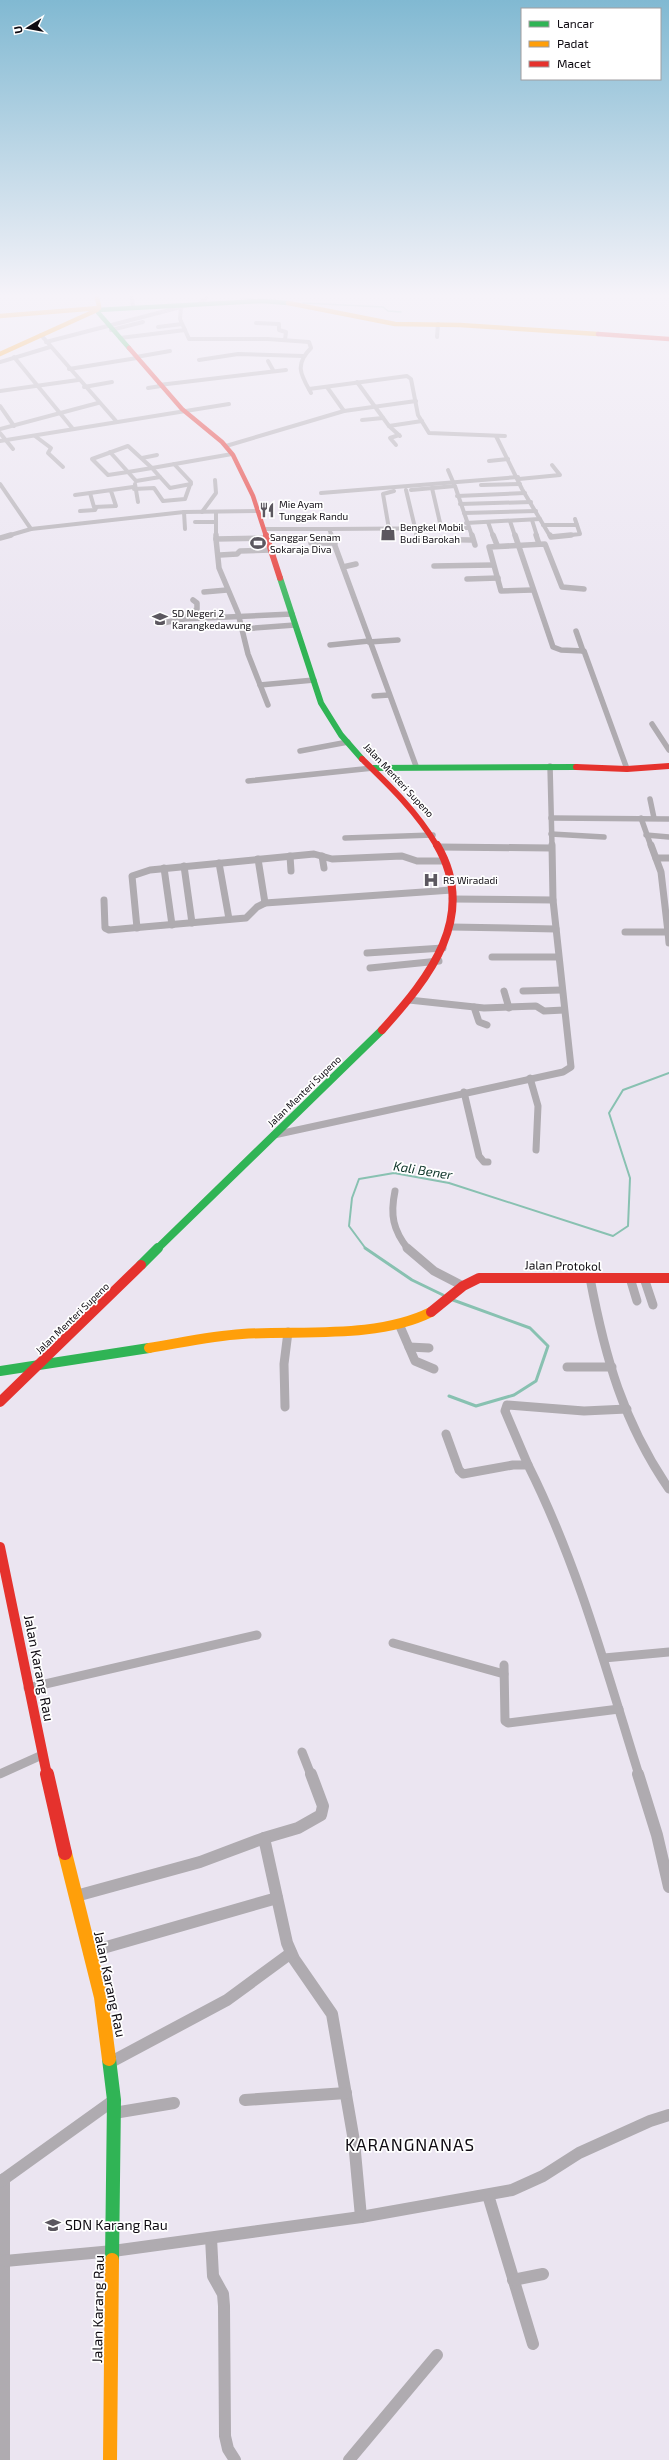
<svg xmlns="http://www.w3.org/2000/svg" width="669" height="2460" viewBox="0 0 669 2460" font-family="'Exo 2',sans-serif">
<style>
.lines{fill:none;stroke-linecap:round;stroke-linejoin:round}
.stream-far2{stroke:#88c1b1;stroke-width:1.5}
.stream-far1{stroke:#88c1b1;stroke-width:2}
.stream{stroke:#88c1b1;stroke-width:3}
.street-far4{stroke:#afabb0;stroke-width:4}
.street-far3{stroke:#afabb0;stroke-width:5.5}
.street-far2{stroke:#afabb0;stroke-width:7}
.street-far1{stroke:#afabb0;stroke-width:9}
.street{stroke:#afabb0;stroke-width:12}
.fast-far4{stroke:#30b455;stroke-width:4.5}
.fast-far3{stroke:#30b455;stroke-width:6}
.fast-far2{stroke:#30b455;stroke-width:8}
.fast-far1{stroke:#30b455;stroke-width:10}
.fast{stroke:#30b455;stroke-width:14}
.slow-far2{stroke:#ff9f0a;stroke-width:4.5}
.slow-far1{stroke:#ff9f0a;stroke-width:10}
.slow{stroke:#ff9f0a;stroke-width:14}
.jam-far4{stroke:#e5322d;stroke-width:4.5}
.jam-far3{stroke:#e5322d;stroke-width:6}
.jam-far2{stroke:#e5322d;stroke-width:8}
.jam-far1{stroke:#e5322d;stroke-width:10}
.jam{stroke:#e5322d;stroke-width:14}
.labels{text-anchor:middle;stroke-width:3.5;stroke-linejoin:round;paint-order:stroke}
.far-poi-label{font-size:10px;fill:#0e0a11;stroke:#fff;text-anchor:start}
.far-street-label{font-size:10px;fill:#0e0a11;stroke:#fff}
.street-label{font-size:12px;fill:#0e0a11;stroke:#fff}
.water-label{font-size:13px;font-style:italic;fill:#0b3327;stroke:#fff}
.near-street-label{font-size:14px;fill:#0e0a11;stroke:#fff}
.near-poi-label{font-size:14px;fill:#0e0a11;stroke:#fff;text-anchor:start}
.near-quarter-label{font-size:17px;letter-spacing:1px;fill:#0e0a11;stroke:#fff}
</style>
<rect width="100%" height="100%" fill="#ebe5f1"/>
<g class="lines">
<g class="stream-far2">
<path d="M242,298L252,299"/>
<path d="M303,303L383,307L388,311L401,312"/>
</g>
<path class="stream-far1" d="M366,1249L349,1226L352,1198L359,1179L394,1173L449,1183L613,1236L628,1226L630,1178L609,1113L623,1090L669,1073"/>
<g class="stream">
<path d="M365,1248L412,1280L443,1295"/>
<path d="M449,1396L476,1406L514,1395L536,1381L548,1346L530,1328L453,1300"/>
</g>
<g class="street-far4">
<path d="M132,298L133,308"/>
<path d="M199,304L206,298"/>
<path d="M188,305L181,307L180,319L189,339H268L309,342L311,348C294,365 301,375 311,393"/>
<path d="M256,323L279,324V330L286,332L285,340"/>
<path d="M158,327L182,324"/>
<path d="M111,330L143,322"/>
<path d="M41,335L116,421"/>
<path d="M437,337L438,324"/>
<path d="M120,338L185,330"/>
<path d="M46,342L181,307"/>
<path d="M14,357L73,429"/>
<path d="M136,357L170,351"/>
<path d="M199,360L238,354L303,356"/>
<path d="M268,361L273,370"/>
<path d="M0,362L50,347"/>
<path d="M69,369L137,358"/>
<path d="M357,382L389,426L400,436"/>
<path d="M159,385L286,370"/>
<path d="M84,387L112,382"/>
<path d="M327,387L344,411"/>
<path d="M148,388L161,386"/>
<path d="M309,389L407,376L411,379L418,415L429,433L505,436"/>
<path d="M0,391L78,380"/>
<path d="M0,406L14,426"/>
<path d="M362,420L383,418"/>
<path d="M389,426L422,421"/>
<path d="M0,429L98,403"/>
<path d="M0,433L13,449"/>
<path d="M35,436L51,448L48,453L63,467"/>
<path d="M496,436L522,489L550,536"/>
<path d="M0,441L229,404"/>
<path d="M396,445L390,438L399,435"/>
<path d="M226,446L344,411L416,401"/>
<path d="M110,452L128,472"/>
<path d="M142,458L157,455"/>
<path d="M489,461L508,459"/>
<path d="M152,468L232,454"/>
<path d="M448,470L454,484"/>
<path d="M128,472L136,481L160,477L152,468"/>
<path d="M128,472L108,475L92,459L128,446L152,468"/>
<path d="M128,472L152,468"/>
<path d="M160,477L170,488L191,484"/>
<path d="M519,479L560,475L552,465"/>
<path d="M0,484L31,529"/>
<path d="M135,484L138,502"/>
<path d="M481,485L520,484"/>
<path d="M432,488L441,527"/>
<path d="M134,489L154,488L163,501L185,499L191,482L174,464"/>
<path d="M406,490L417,536"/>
<path d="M411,490L455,486L472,536"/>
<path d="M111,491L116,506L94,507L90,493L133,487"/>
<path d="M321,493L518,477"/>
<path d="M75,495L90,493"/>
<path d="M457,496L525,493"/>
<path d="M460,504L531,502"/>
<path d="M80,511L95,510L96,508"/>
<path d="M184,512L185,529"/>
<path d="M202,512L216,493L215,480"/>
<path d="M216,512V536"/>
<path d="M464,513L536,511"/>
<path d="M532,520L537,536"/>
<path d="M510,521L515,536"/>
<path d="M195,522H216"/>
<path d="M488,522L493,536"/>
<path d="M466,523L540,519"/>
<path d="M543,525H577"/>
<path d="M266,529H329"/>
<path d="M389,529L383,494L394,491"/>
<path d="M7,536L31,529L184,512L258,511"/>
<path d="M332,536L329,529L468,528"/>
<path d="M562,536L580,534L575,519"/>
</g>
<g class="street-far3">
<path d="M216,535V539L267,538"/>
<path d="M331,535L416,766"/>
<path d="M417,535L418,539L471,540"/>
<path d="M472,535L475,545"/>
<path d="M493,535L497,545"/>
<path d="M515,535L553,647L561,650L584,651L627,769"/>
<path d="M536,535L539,544"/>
<path d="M550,535L551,537L571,535"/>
<path d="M0,538L11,535"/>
<path d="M216,539L219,568L238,613L248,654L268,705"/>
<path d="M311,543H335"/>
<path d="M220,555L237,554L240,551L272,550"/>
<path d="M434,566L493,565"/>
<path d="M343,567L356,564"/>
<path d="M467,579L498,578"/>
<path d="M532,590L501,591L489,547L545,544L562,587L584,589"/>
<path d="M204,592L227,590"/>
<path d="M183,619L197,609V603L193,600"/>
<path d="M163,623L182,619L292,614"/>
<path d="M242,629L295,625"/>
<path d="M576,631L583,651"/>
<path d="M369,642L398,640"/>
<path d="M330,645L369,641"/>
<path d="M260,685L314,680"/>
<path d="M374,696L389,695"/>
<path d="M652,724L669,750"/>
<path d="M300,751L348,742"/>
<path d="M550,766L552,846"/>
<path d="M248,781L373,768"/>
<path d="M650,799L654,818"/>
<path d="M551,818L669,819"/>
<path d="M641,818L651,846"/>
<path d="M551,834L604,837"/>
<path d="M646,835L669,837"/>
<path d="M345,838L433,835"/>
</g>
<g class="street-far2">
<path d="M439,847L551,848"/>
<path d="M290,856L291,871"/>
<path d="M322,856L324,868"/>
<path d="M656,858H669"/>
<path d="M258,859L265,903"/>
<path d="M219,863L229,919"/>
<path d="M184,866L192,923"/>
<path d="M164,868L172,925"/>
<path d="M452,899L553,900"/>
<path d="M104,900L105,928L109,930L246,918L257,907L265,903L452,890"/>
<path d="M451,927L556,929"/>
<path d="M137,928L132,876L150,870L314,854L332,859L402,856L417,861H445"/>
<path d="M625,932H668L661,872L651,845"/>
<path d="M668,932L669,943"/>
<path d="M367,953L443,948"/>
<path d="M492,957H558"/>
<path d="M370,968L439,961"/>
<path d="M504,991L509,1008"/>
<path d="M523,991L562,990"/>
<path d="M409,1000L484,1008L536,1006L544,1011L564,1010"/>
<path d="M474,1007L479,1022L487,1025"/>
<path d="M530,1078L538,1106L536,1150"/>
<path d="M464,1092L479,1156L484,1162H488"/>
<path d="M274,1135L563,1072L571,1067L553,900L552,845"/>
<path d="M395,1191C390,1215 393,1230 408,1249"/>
</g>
<g class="street-far1">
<path d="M407,1248L434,1271L463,1286"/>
<path d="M590,1278C605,1357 623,1422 669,1489"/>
<path d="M630,1278L637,1301"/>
<path d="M644,1278L653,1305"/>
<path d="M399,1324L415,1361L434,1369"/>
<path d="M409,1347L429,1348"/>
<path d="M567,1367H612"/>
<path d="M285,1407L284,1364L288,1332"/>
<path d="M446,1434L459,1470L463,1474L513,1465H528C578,1565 606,1669 639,1775"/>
<path d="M528,1465L505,1411L507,1405L584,1411L627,1409"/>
<path d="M393,1643L504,1674"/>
<path d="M604,1658L669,1652"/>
<path d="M504,1665L505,1721L508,1723L619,1709"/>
<path d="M28,1688L257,1635"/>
<path d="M302,1752L311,1775"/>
<path d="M0,1774L42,1755"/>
</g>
<g class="street">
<path d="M638,1774L657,1835L669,1887"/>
<path d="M264,1838L298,1828L321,1815L323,1806L311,1774"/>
<path d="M76,1896L200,1862L264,1838L287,1943L294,1959L332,2014L354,2141L361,2217"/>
<path d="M89,1952L277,1898"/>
<path d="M111,2062L227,2000L291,1953"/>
<path d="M245,2100L346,2093"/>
<path d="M114,2113L174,2103"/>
<path d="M4,2179V2460"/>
<path d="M0,2182L114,2100"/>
<path d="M488,2195L533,2344"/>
<path d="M211,2238L213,2276L223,2294L224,2306L225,2436L228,2449L235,2460"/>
<path d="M5,2261L113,2251L361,2217L512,2190L543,2176L579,2153L650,2121L669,2115"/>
<path d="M513,2280L543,2274"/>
<path d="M349,2460L437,2355"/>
</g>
<g class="fast-far4">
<path d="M96,310L129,348"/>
<path d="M97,310L262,301L288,303"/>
</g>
<g class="fast-far3">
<path d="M280,578L321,703L341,735L362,759"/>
<path d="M373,768L576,767"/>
</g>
<path class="fast-far2" d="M157,1249L382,1030"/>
<g class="fast-far1">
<path d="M141,1265L158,1248"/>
<path d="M0,1371L149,1348"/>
</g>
<path class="fast" d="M109,2059L114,2100L112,2260"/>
<g class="slow-far2">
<path d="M288,303L395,324L460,325L598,334"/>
<path d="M0,316L99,308"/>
<path d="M0,354L97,310L99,306L97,298"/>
</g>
<path class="slow-far1" d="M149,1348C180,1343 211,1336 242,1334C302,1330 377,1339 431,1312"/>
<g class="slow">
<path d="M65,1853L101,1997L109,2059"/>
<path d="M110,2460L112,2260"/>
</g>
<g class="jam-far4">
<path d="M598,334L669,339"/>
<path d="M129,348L182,409L222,442L233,455L253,496L266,536"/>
</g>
<g class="jam-far3">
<path d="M266,535L280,578"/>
<path d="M362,759C390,786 417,812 437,846"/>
<path d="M576,767L627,769L669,766"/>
</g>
<path class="jam-far2" d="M382,1030C429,978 479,916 437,845"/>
<g class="jam-far1">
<path d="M431,1312L463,1286L479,1278H669"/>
<path d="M0,1402L141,1265"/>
<path d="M0,1547L47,1775"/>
</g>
<path class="jam" d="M47,1774L65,1853"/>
</g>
<linearGradient id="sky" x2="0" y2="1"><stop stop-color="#81b9d2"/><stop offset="0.46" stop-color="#f6f3f9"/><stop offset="1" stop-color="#f6f3f9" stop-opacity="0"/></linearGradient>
<rect width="669" height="642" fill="url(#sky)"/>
<defs>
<symbol id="restaurant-bare" viewBox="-9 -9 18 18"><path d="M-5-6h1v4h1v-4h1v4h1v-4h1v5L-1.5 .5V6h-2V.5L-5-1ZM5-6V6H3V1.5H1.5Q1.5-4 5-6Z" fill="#5b575f" stroke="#fff" stroke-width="2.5" paint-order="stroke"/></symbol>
<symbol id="shop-bare" viewBox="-9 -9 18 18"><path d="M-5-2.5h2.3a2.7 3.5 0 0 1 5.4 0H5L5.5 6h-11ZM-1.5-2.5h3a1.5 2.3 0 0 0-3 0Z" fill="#5b575f" stroke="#fff" stroke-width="2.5" paint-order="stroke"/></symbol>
<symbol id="stadium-bare" viewBox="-9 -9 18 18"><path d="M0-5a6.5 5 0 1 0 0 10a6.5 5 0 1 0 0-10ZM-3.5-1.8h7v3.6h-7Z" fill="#5b575f" stroke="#fff" stroke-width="2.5" paint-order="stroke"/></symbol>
<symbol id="school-bare" viewBox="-9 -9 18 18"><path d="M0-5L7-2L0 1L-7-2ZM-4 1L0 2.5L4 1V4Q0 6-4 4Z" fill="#5b575f" stroke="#fff" stroke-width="2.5" paint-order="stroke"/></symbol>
<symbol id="hospital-bare" viewBox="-9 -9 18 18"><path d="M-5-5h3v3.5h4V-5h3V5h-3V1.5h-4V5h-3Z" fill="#5b575f" stroke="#fff" stroke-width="2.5" paint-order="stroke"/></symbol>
</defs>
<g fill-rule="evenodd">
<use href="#restaurant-bare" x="256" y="499" width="22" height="22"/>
<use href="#shop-bare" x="377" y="522" width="22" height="22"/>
<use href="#stadium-bare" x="247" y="532" width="22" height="22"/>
<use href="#school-bare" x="149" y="608" width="22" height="22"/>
<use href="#hospital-bare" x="420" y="869" width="22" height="22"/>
<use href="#school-bare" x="42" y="2214" width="22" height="22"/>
</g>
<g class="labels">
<g class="far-poi-label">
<text x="279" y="508">Mie Ayam<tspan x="279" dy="12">Tunggak Randu</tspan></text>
<text x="400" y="531">Bengkel Mobil<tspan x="400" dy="12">Budi Barokah</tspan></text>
<text x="270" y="541">Sanggar Senam<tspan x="270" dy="12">Sokaraja Diva</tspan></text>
<text x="172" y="617">SD Negeri 2<tspan x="172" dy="12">Karangkedawung</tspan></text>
<text x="443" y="884">RS Wiradadi</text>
</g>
<g class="far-street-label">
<text transform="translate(399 780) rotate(47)" y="4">Jalan Menteri Supeno</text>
<text transform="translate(304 1091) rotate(-44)" y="4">Jalan Menteri Supeno</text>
<text transform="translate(72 1318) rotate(-44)" y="4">Jalan Menteri Supeno</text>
</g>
<g class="street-label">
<text transform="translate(563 1266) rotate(1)" y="4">Jalan Protokol</text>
</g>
<g class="water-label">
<text transform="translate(423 1170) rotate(9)" y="5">Kali Bener</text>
</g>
<g class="near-street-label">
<text transform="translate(39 1668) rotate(79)" y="5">Jalan Karang Rau</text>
<text transform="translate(110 1984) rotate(78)" y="5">Jalan Karang Rau</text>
<text transform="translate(98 2309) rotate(-89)" y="5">Jalan Karang Rau</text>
</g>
<g class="near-poi-label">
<text x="65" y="2230">SDN Karang Rau</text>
</g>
<g class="near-quarter-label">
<text x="410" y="2151">KARANGNANAS</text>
</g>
</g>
<rect x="521" y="8" width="140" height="72" fill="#ffffff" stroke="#9f9da0"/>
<rect x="529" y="21" width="20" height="6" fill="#30b455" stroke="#9f9da0"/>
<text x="557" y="28" font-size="12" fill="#0e0a11">Lancar</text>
<rect x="529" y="41" width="20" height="6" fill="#ff9f0a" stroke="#9f9da0"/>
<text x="557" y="48" font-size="12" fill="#0e0a11">Padat</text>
<rect x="529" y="61" width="20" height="6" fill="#e5322d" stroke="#9f9da0"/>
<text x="557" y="68" font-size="12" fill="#0e0a11">Macet</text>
<g transform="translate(28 28) rotate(259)" stroke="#ffffff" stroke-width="3" paint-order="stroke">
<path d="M0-3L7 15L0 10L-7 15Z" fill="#0e0a11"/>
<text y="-6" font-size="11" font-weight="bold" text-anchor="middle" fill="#0e0a11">U</text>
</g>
</svg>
